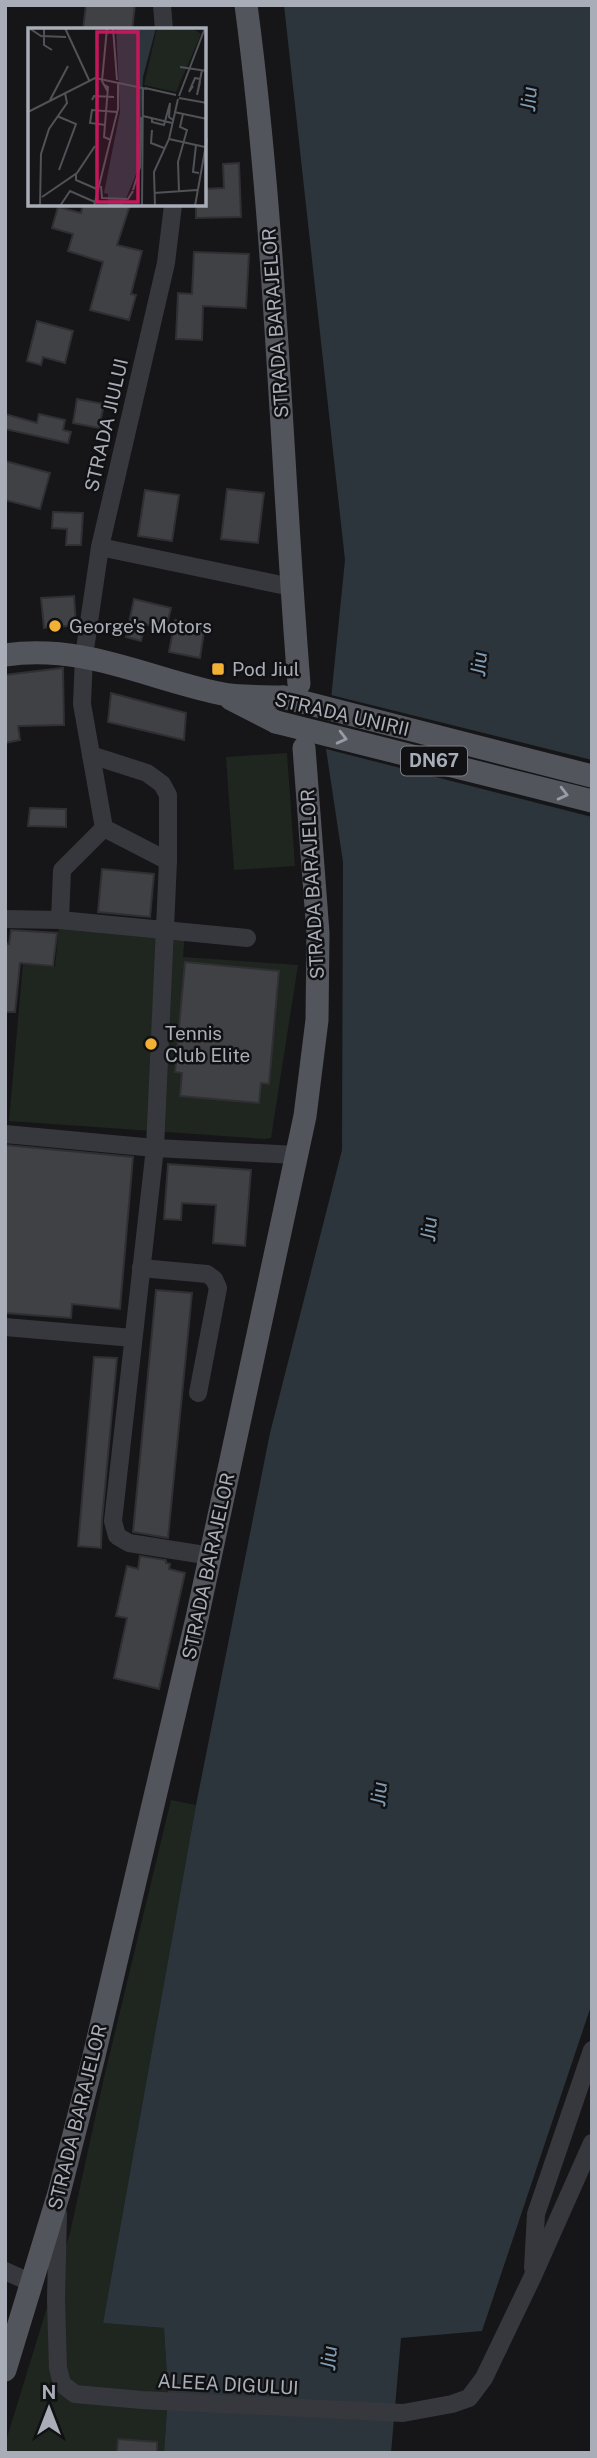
<svg xmlns="http://www.w3.org/2000/svg" width="597" height="2458" viewBox="0 0 597 2458" font-family="'Public Sans',sans-serif">
<style>
.green{fill:#1e261f}
.water{fill:#2c353c}
.pier{fill:#161618}
.building{fill:#404145;stroke:#303034;stroke-width:2}
.lines{fill:none;stroke-linecap:round;stroke-linejoin:round}
.minor{stroke:#37383d;stroke-width:18}
.major{stroke:#53555c;stroke-width:23}
.major-bridge{stroke:#53555c;stroke-width:23}
.oneway{stroke:#979ba6}
.poi-dot{fill:#f2b134;stroke:#111113;stroke-width:2.5}
.labels{text-anchor:middle;stroke-width:5;stroke-linejoin:round;paint-order:stroke}
.shield{fill:#111113;stroke:#7b7e86;stroke-width:2}
.shield-label{font-size:18px;font-weight:bold;fill:#a8adb8}
.street-label{font-size:19px;fill:#a8adb8;stroke:#111113}
.poi-label{font-size:19px;fill:#a8adb8;stroke:#111113;text-anchor:start}
.water-label{font-size:21px;font-style:italic;fill:#7f9bb3;stroke:#111113}
.inset-road{fill:none;stroke:#505258;stroke-width:2}
.view{fill:#c2185b;fill-opacity:0.15;stroke:#c2185b;stroke-width:3.5}
.inset-edge{fill:none;stroke:#a8adb8;stroke-width:3.5}
</style>
<rect width="100%" height="100%" fill="#161618"/>
<g class="green">
<path d="M287,753L295,866L234,870L226,757Z"/>
<path d="M59,925L185,934L183,957L298,965L271,1138L265,1139L9,1121L23,964L55,967Z"/>
<path d="M171,1800L196,1805L103,2323L164,2328L168,2394L164,2453H5V2444L70,2233L103,2082Z"/>
</g>
<path class="water" d="M284,5H592V2003L482,2331L401,2338L391,2453H164L168,2394L164,2328L103,2323L196,1805L270,1433L342,1150L343,862L326,749L345,560Z"/>
<path class="pier" d="M331,695L592,760V817L326,749Z"/>
<g class="building">
<path d="M86,5H135L132,30H83Z"/>
<path d="M239,163L241,217L196,218V205H205V189L224,188L223,164Z"/>
<path d="M83,205H130L117,245L142,251L131,294L136,295L129,320L90,310L103,262L68,251L73,234L52,228L58,207L81,213Z"/>
<path d="M194,252L249,254L246,308L203,306L202,340L176,339L178,293L192,294Z"/>
<path d="M37,321L73,331L65,363L43,357L41,365L27,361Z"/>
<path d="M77,399L104,404L99,428L73,423Z"/>
<path d="M5,414L37,423L39,414L65,420L63,430L71,432L68,443L5,429Z"/>
<path d="M5,461L50,473L40,509L5,500Z"/>
<path d="M227,489L264,493L258,543L221,539Z"/>
<path d="M145,490L179,495L172,541L138,536Z"/>
<path d="M53,512L83,513L81,545H66L67,529L52,528Z"/>
<path d="M74,596L76,625L44,628L41,598Z"/>
<path d="M134,599L171,608L166,629L145,624L141,641L126,637Z"/>
<path d="M175,620L205,625L200,658L169,652Z"/>
<path d="M63,668L64,725L18,726L20,740L5,743V675Z"/>
<path d="M111,693L186,713L184,740L108,722Z"/>
<path d="M30,808L66,809V827L28,826Z"/>
<path d="M102,869L154,874L150,917L98,912Z"/>
<path d="M11,930L57,933L53,966L20,963L15,1012H5V943L9,944Z"/>
<path d="M185,962L279,971L269,1084L261,1083L259,1103L180,1096L182,1073L175,1072Z"/>
<path d="M5,1145L133,1157L120,1309L72,1304L71,1318L5,1313Z"/>
<path d="M168,1164L251,1170L245,1246L213,1243L216,1205L182,1203L181,1220L164,1219Z"/>
<path d="M156,1290L192,1293L168,1538L133,1532Z"/>
<path d="M94,1357L117,1358L102,1520L101,1548L78,1546Z"/>
<path d="M140,1556L166,1560V1563L170,1564L169,1569L185,1573L159,1689L114,1678L127,1618L116,1616L127,1566L138,1569Z"/>
<path d="M118,2439L157,2442V2453H117Z"/>
</g>
<g class="lines">
<g class="minor">
<path d="M162,5L164,30"/>
<path d="M100,547L291,587"/>
<path d="M91,755L147,773L162,784L168,795V861L155,1148L113,1521L117,1536L129,1543L211,1556"/>
<path d="M168,861L104,828L82,704L84,656L100,547L166,263L173,205"/>
<path d="M5,919L60,920L247,938"/>
<path d="M60,920L62,870L104,828"/>
<path d="M5,1134L155,1148L297,1155"/>
<path d="M141,1268L207,1274L214,1279L218,1288L198,1393"/>
<path d="M5,1327L133,1338"/>
<path d="M58,2214L56,2299L58,2368L62,2384L75,2394L142,2400L403,2413L452,2404L469,2398L484,2378L532,2278L592,2143"/>
<path d="M533,2268L536,2214L592,2050"/>
<path d="M5,2271L32,2283"/>
</g>
<g class="major">
<path d="M246,5C276,230 281,458 299,684"/>
<path d="M5,655C84,644 144,677 218,693C238,698 262,696 283,697"/>
<path d="M231,699L276,722"/>
<path d="M5,2370L59,2193L93,2060L197,1618L305,1116L317,1020L318,933L304,748"/>
</g>
<g class="major-bridge">
<path d="M283,697L592,776"/>
<path d="M276,722L592,801"/>
</g>
</g>
<defs><path id="oneway-chevron" d="M-2-3.5L2.5 0L-2 3.5" fill="none" stroke-width="1.6" stroke-linecap="round" stroke-linejoin="round" transform="scale(1.75)"/></defs>
<g class="oneway">
<use href="#oneway-chevron" transform="translate(342 738) rotate(14)"/>
<use href="#oneway-chevron" transform="translate(563 794) rotate(14)"/>
</g>
<g class="poi-dot">
<circle cx="55" cy="626" r="7"/>
<rect x="211" y="662" width="14" height="14" rx="3.5"/>
<circle cx="151" cy="1044" r="7"/>
</g>
<g class="labels">
<rect class="shield" x="401" y="746.5" width="66" height="29" rx="5"/>
<g class="shield-label">
<text x="434" y="767">DN67</text>
</g>
<g class="street-label">
<text transform="translate(275 323) rotate(-94)" y="7">STRADA BARAJELOR</text>
<text transform="translate(106 425) rotate(-77)" y="7">STRADA JIULUI</text>
<text transform="translate(342 714) rotate(13)" y="7">STRADA UNIRII</text>
<text transform="translate(312 884) rotate(-93)" y="7">STRADA BARAJELOR</text>
<text transform="translate(208 1566) rotate(-78)" y="7">STRADA BARAJELOR</text>
<text transform="translate(77 2117) rotate(-76)" y="7">STRADA BARAJELOR</text>
<text transform="translate(228 2384) rotate(3)" y="7">ALEEA DIGULUI</text>
</g>
<g class="poi-label">
<text x="69" y="633">George's Motors</text>
<text x="232" y="676">Pod Jiul</text>
<text x="165" y="1040">Tennis<tspan x="165" dy="22">Club Elite</tspan></text>
</g>
<g class="water-label">
<text transform="translate(529 99) rotate(-86)" y="7">Jiu</text>
<text transform="translate(479 664) rotate(-85)" y="7">Jiu</text>
<text transform="translate(429 1229) rotate(-85)" y="7">Jiu</text>
<text transform="translate(379 1794) rotate(-85)" y="7">Jiu</text>
<text transform="translate(329 2358) rotate(-85)" y="7">Jiu</text>
</g>
</g>
<g transform="translate(28 28)">
<rect width="178" height="178" fill="#161618"/>
<path d="M129,0H164L173,6L148,64L116,57Z" fill="#1e261f"/>
<path d="M88,0H128L115,49L111,139L95,178H80V166L76,165L92,84Z" fill="#2c353c"/>
<path class="inset-road" d="M1,0L13,8L38,9M16,0V17L24,22M37,0L61,52M79,0L74,53L80,64M85,0L89,52M152,39L179,43M172,54L169,67L174,42M75,56L80,59L76,109L83,112M165,58L161,64L167,50L172,51M117,60L148,67M151,68L177,0M151,70L179,75M22,72L40,38M64,72L66,68L86,69M0,84L67,50L119,61M146,84L179,91M29,88L48,96L31,142M115,88L144,95M124,90V94L136,97L142,75L141,89L145,92M78,97L62,95L64,82L89,84M124,102L123,115L136,120M141,111L177,119M168,117L165,144L171,145M48,146V152L71,162M73,158L74,170L100,171L105,163M105,162L112,139L113,89M151,163L150,134L159,102L152,99L155,86M126,165L169,162M14,169L49,145L67,118M12,178L13,126L21,101L39,75L37,65M32,178L42,163L67,174M66,178L90,81V56M114,178L115,61M127,178L126,144L141,111L150,71M167,178L179,111"/>
<path class="view" d="M69,4H110V174H69Z"/>
<rect width="178" height="178" class="inset-edge"/>
</g>
<rect width="597" height="2458" fill="none" stroke="#a8adb8" stroke-width="14"/>
<g transform="translate(49 2409)" stroke="#111113" stroke-width="5" paint-order="stroke">
<path d="M0-5L12 26L0 18L-12 26Z" fill="#a8adb8"/>
<text y="-10" font-size="19" font-weight="bold" text-anchor="middle" fill="#a8adb8">N</text>
</g>
</svg>
